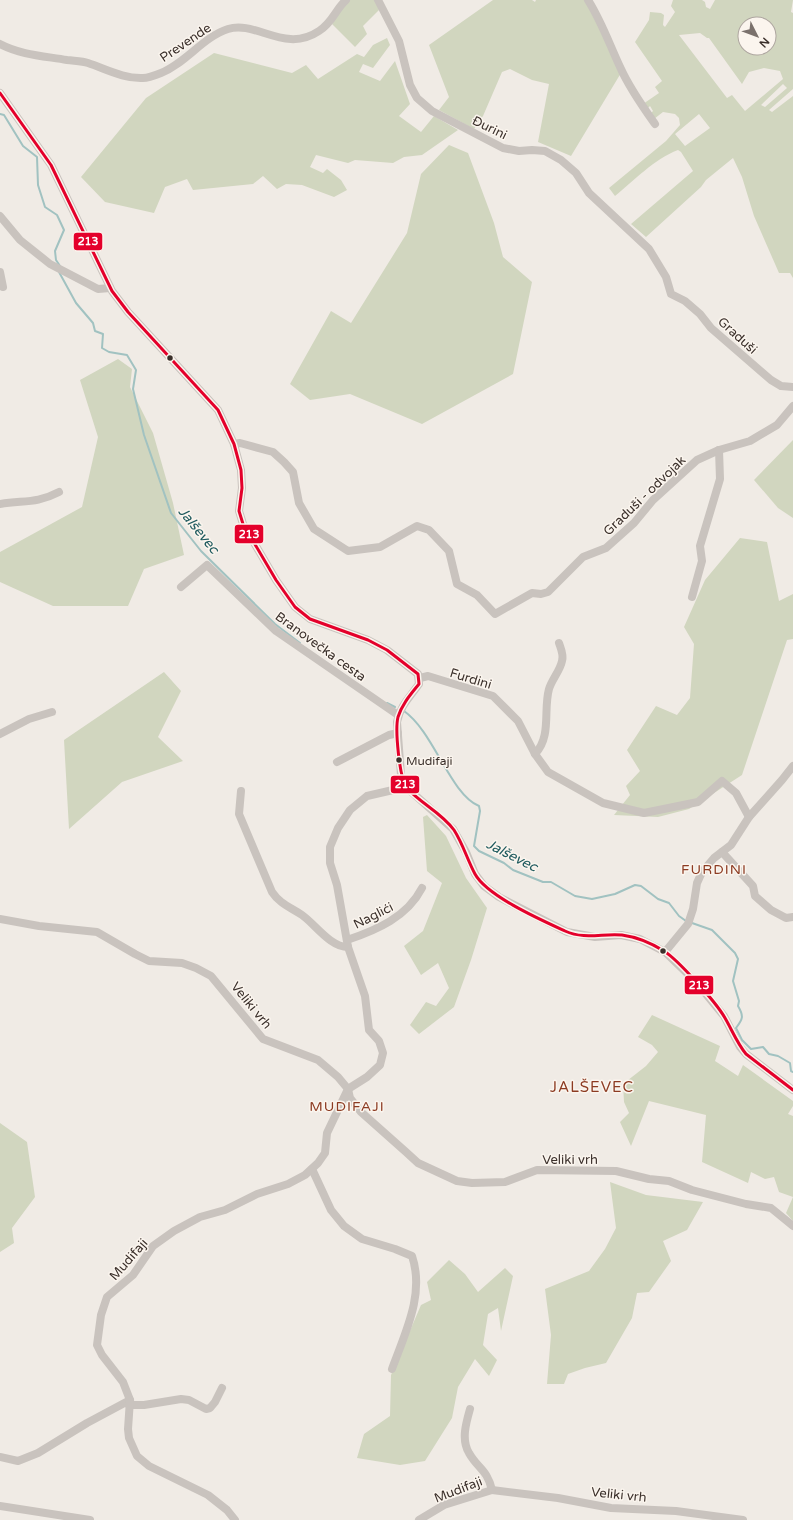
<svg xmlns="http://www.w3.org/2000/svg" width="793" height="1520" viewBox="0 0 793 1520" font-family="'Varela Round',sans-serif">
<style>
.green{fill:#d1d6bf;fill-rule:evenodd}
.lines{fill:none;stroke-linecap:round;stroke-linejoin:round}
.stream{stroke:#a1c2c1;stroke-width:2}
.minor{stroke:#c9c3be;stroke-width:8}
.bus-1-casing{stroke:#fbf5ee;stroke-width:6}
.bus-1{stroke:#e4002b;stroke-width:3}
.bus-dot{fill:#3b302b;stroke:#fbf5ee;stroke-width:1.5}
.labels{text-anchor:middle;stroke-width:3;stroke-linejoin:round;paint-order:stroke}
.bus-label{font-size:12px;fill:#3b302b;stroke:#fbf5ee;text-anchor:start}
.street-label{font-size:13px;fill:#3b302b;stroke:#fbf5ee}
.water-label{font-size:14px;font-style:italic;fill:#1f5a5e;stroke:#fbf5ee}
.neighbourhood-label{font-size:14px;letter-spacing:1px;fill:#8c3b22;stroke:#fbf5ee}
.quarter-label{font-size:15px;letter-spacing:1px;fill:#8c3b22;stroke:#fbf5ee}
.line-badge{stroke:#fbf5ee;stroke-width:1.5}
.badge-label{font-size:11px;text-anchor:middle;font-weight:bold;fill:#fff}
</style>
<rect width="100%" height="100%" fill="#f0ebe5"/>
<g class="green">
<path d="M350,0H376L379,10L363,26L367,34L355,47L332,24L340,11Z"/>
<path d="M493,0H532L535,2L536,0H591L624,68L571,156L538,142L549,84L532,80L510,69L502,72L483,116L474,129L439,110L449,97L429,45Z"/>
<path d="M673,0H702L705,2L706,7L710,9L715,0H793L791,12L793,13V89L769,110L772,112L793,96V278L790,273H779L754,216L742,177L733,158L706,180L701,187L646,237L631,224L693,171L681,152L678,150C654,159 635,180 615,196L609,188L666,141L680,125L679,118L675,114L663,112L654,119L650,114L653,111L650,106L647,109L643,104L659,93L655,87L662,81L635,42L649,20L650,12L661,13L664,15L663,25L665,27L675,12L671,6ZM745,24H769V48H745ZM700,33L707,38H709L742,84L749,72L764,68L780,71L783,79L745,111L732,95L727,98L679,35ZM783,84L787,88L765,107L761,105ZM699,114L710,128L685,146L675,134Z"/>
<path d="M387,38L390,45L373,68L363,64L359,72L380,81L395,61L410,104L399,116L421,132L434,116L458,130L422,155L404,157L393,163L355,160L348,163L316,155L310,167L323,173L327,169L341,180L347,190L334,197L302,185L286,184L277,189L263,176L253,184L193,190L187,179L165,187L154,213L105,202L81,177L146,98L214,53L292,73L306,65L318,79L357,54L364,57L373,45Z"/>
<path d="M449,145L468,153L494,223L503,257L532,282L513,374L422,424L350,394L310,400L290,384L331,311L351,323L407,233L421,174Z"/>
<path d="M118,359L132,369L130,387L153,433L173,503L184,555L144,569L128,606H53L0,582V552L82,507L98,437L80,380Z"/>
<path d="M793,440V518L778,508L754,480Z"/>
<path d="M740,538L767,542L779,601L793,594V639L787,640L742,775L689,809L658,817L614,815L630,795L626,786L640,771L627,750L656,706L677,715L690,698L694,644L684,627L705,580Z"/>
<path d="M164,672L181,691L158,737L183,761L122,782L69,829L64,740Z"/>
<path d="M427,815L446,836L466,878L487,908L471,960L454,1007L419,1034L410,1025L426,1002L436,1006L449,988L438,963L421,975L404,946L423,931L442,883L427,871L423,817Z"/>
<path d="M652,1015L720,1046L715,1061L738,1076L743,1065L793,1101V1106L788,1114L793,1116V1221L786,1213L793,1197L779,1192L774,1177L765,1179L751,1172L748,1183L702,1162L706,1115L649,1101L631,1146L620,1122L629,1113L624,1102L623,1084L646,1066L658,1052L652,1045L638,1037Z"/>
<path d="M0,1123L27,1142L35,1197L12,1228L14,1243L0,1252Z"/>
<path d="M610,1182L646,1195L703,1202L687,1230L663,1241L671,1261L649,1292L637,1293L632,1318L606,1363L585,1368L568,1374L564,1384H547L551,1335L545,1289L589,1271L605,1249L616,1228Z"/>
<path d="M449,1260L465,1274L478,1292L505,1268L513,1276L501,1331L498,1308L488,1314L483,1345L497,1360L489,1376L475,1359L458,1387L452,1418L425,1461L400,1465L357,1458L364,1434L390,1416L391,1375L421,1305L431,1300L427,1282Z"/>
</g>
<g class="lines">
<g class="stream">
<path d="M0,114L4,115L23,146L37,157L38,185L45,207L57,215L64,230L55,251L56,260L60,266"/>
<path d="M59,272L76,303L93,323L95,331L103,334L102,348L109,352L127,355L136,370L133,389L144,435L171,513L201,551L275,624L300,643"/>
<path d="M387,703L395,707"/>
<path d="M404,711C434,732 450,794 479,806L480,811L474,846L479,851L504,863L513,870L543,882H551L575,896L592,899L615,894L635,885L641,886L658,899L669,903L679,916L686,921"/>
<path d="M692,923L712,930L735,953L738,959L733,981L739,1001L738,1006C744,1016 743,1019 736,1028L742,1040L751,1049L763,1047L769,1054L778,1056L790,1063L791,1071L793,1072"/>
</g>
<g class="minor">
<path d="M378,0L399,41L410,85L417,98L432,111L503,148L519,151L532,150L545,151L561,160L576,173L589,193L649,249L666,277L671,294L685,301L700,314L711,328L771,380L781,386L793,387"/>
<path d="M588,0C602,22 610,46 621,69C630,89 643,107 655,124"/>
<path d="M0,44C21,55 44,56 67,60C74,61 82,61 88,63C106,69 124,79 143,78C148,78 156,75 161,73C186,63 203,37 228,29C256,20 285,54 319,31C333,22 335,10 346,0"/>
<path d="M0,93L51,165L112,291L128,312L218,410L234,444L241,470L242,488L239,511L243,524L276,580L295,607L310,619L368,640L387,650L418,674L419,684C410,697 400,706 397,722L401,775L406,787L453,829L466,852L475,874L484,886L499,897L567,932L595,937L621,935L640,939L665,952L696,982L724,1016L740,1047L746,1054L793,1090"/>
<path d="M0,216L20,240L50,264L98,289L110,288"/>
<path d="M0,272L3,287"/>
<path d="M234,444L240,443L273,452L284,462L293,472L299,503L314,529L348,551L380,547L417,526L429,530L449,551L457,584L477,595L495,614L532,593L541,594L548,592L583,557L606,548L634,523L653,500L697,460L719,450L750,441L777,425L793,406"/>
<path d="M0,504C24,500 36,504 59,492"/>
<path d="M181,587L207,565L276,631L398,715"/>
<path d="M692,597L702,561L700,546L720,479L719,450"/>
<path d="M420,678L428,676L493,696L518,721L535,754L548,772L603,803L644,813L698,802L722,781L736,793L749,817"/>
<path d="M0,734L29,719L52,712"/>
<path d="M535,754C552,736 543,710 549,689C552,679 560,671 562,661C564,655 561,649 559,643"/>
<path d="M337,762L389,735L398,733"/>
<path d="M241,791L239,814L272,892C280,904 290,907 302,915C315,924 330,947 348,947"/>
<path d="M722,852L753,886L755,896L771,910L786,918L793,917"/>
<path d="M0,919L39,926L97,932L135,954L149,961L182,963L196,968L211,976L263,1039L318,1060L338,1077L348,1089L350,1098L361,1112L406,1152L418,1163L457,1181L472,1183L505,1182L537,1170L616,1171L649,1179L669,1181L692,1190L746,1204L771,1208L793,1226"/>
<path d="M347,940C377,930 407,917 422,888"/>
<path d="M665,952L688,924L693,909L697,883L702,872L714,858L731,845L749,817L782,780L793,766"/>
<path d="M312,1169L331,1210L344,1226L362,1239L395,1249L412,1256C425,1294 405,1333 392,1369"/>
<path d="M129,1405H144L181,1399L189,1400L206,1409L210,1408L215,1402L222,1388"/>
<path d="M0,1457L18,1461L38,1453L87,1423L130,1400"/>
<path d="M492,1490L558,1498L611,1508L676,1511L743,1520"/>
<path d="M0,1506L90,1520"/>
<path d="M235,1520L227,1510L208,1495L149,1466L137,1456L129,1438L128,1429L130,1400L123,1382L102,1355L97,1345L101,1315L107,1297L133,1275L153,1246L174,1231L200,1217L225,1210L257,1194L288,1184L305,1175L318,1163L325,1153L327,1133L348,1089L367,1077L380,1065L383,1053L379,1041L369,1030L365,996L348,947L337,885L330,863V847L338,828L350,810L367,796L406,787"/>
<path d="M419,1520L444,1505L492,1490C487,1469 478,1469 469,1453C461,1440 466,1423 470,1409"/>
</g>
<defs>
<path id="bus-1" d="M0,93L51,165L112,291L128,312L218,410L234,444L241,470L242,488L239,511L243,524L276,580L295,607L310,619L368,640L387,650L418,674L419,684C411,694 402,704 398,717C395,729 399,778 407,788C420,803 442,813 454,830C463,844 467,859 475,874C487,896 541,920 565,931C585,940 603,933 622,935C637,937 651,943 664,951C678,960 716,1002 725,1018C732,1030 737,1043 746,1054L793,1090"/>
</defs>
<use href="#bus-1" class="bus-1-casing"/>
<use href="#bus-1" class="bus-1"/>
</g>
<g class="bus-dot">
<circle cx="170" cy="358" r="3.5"/>
<circle cx="399" cy="760" r="3.5"/>
<circle cx="663" cy="951" r="3.5"/>
</g>
<g class="labels">
<g class="bus-label">
<text x="406" y="765">Mudifaji</text>
</g>
<g class="street-label">
<text transform="translate(185 42) rotate(-34)" y="5">Prevende</text>
<text transform="translate(490 127) rotate(26)" y="5">Đurini</text>
<text transform="translate(738 335) rotate(42)" y="5">Graduši</text>
<text transform="translate(644 495) rotate(-44)" y="5">Graduši - odvojak</text>
<text transform="translate(321 646) rotate(36)" y="5">Branovečka cesta</text>
<text transform="translate(471 678) rotate(17)" y="5">Furdini</text>
<text transform="translate(373 915) rotate(-27)" y="5">Naglići</text>
<text transform="translate(252 1005) rotate(51)" y="5">Veliki vrh</text>
<text x="570" y="1164">Veliki vrh</text>
<text transform="translate(128 1259) rotate(-49)" y="5">Mudifaji</text>
<text transform="translate(458 1489) rotate(-21)" y="5">Mudifaji</text>
<text transform="translate(619 1494) rotate(6)" y="5">Veliki vrh</text>
</g>
<g class="water-label">
<text transform="translate(199 530) rotate(51)" y="5">Jalševec</text>
<text transform="translate(512 855) rotate(27)" y="5">Jalševec</text>
</g>
<g class="neighbourhood-label">
<text x="714" y="874">FURDINI</text>
<text x="347" y="1111">MUDIFAJI</text>
</g>
<g class="quarter-label">
<text x="592" y="1092">JALŠEVEC</text>
</g>
</g>
<g class="line-badge">
<rect x="73" y="232" width="30" height="19" rx="4" fill="#e4002b"/>
<rect x="234" y="524" width="30" height="20" rx="4" fill="#e4002b"/>
<rect x="390" y="775" width="30" height="19" rx="4" fill="#e4002b"/>
<rect x="684" y="975" width="30" height="20" rx="4" fill="#e4002b"/>
</g>
<g class="badge-label">
<text x="88" y="245">213</text>
<text x="249" y="538">213</text>
<text x="405" y="788">213</text>
<text x="699" y="989">213</text>
</g>
<g transform="translate(757 36) rotate(132)"><circle r="19" fill="#fbf5ee" stroke="#aea6a0"/>
<path d="M0-3L7 15L0 10L-7 15Z" fill="#7a716c"/>
<text y="-6" font-size="11" font-weight="bold" text-anchor="middle" fill="#3b302b">N</text>
</g>
</svg>
